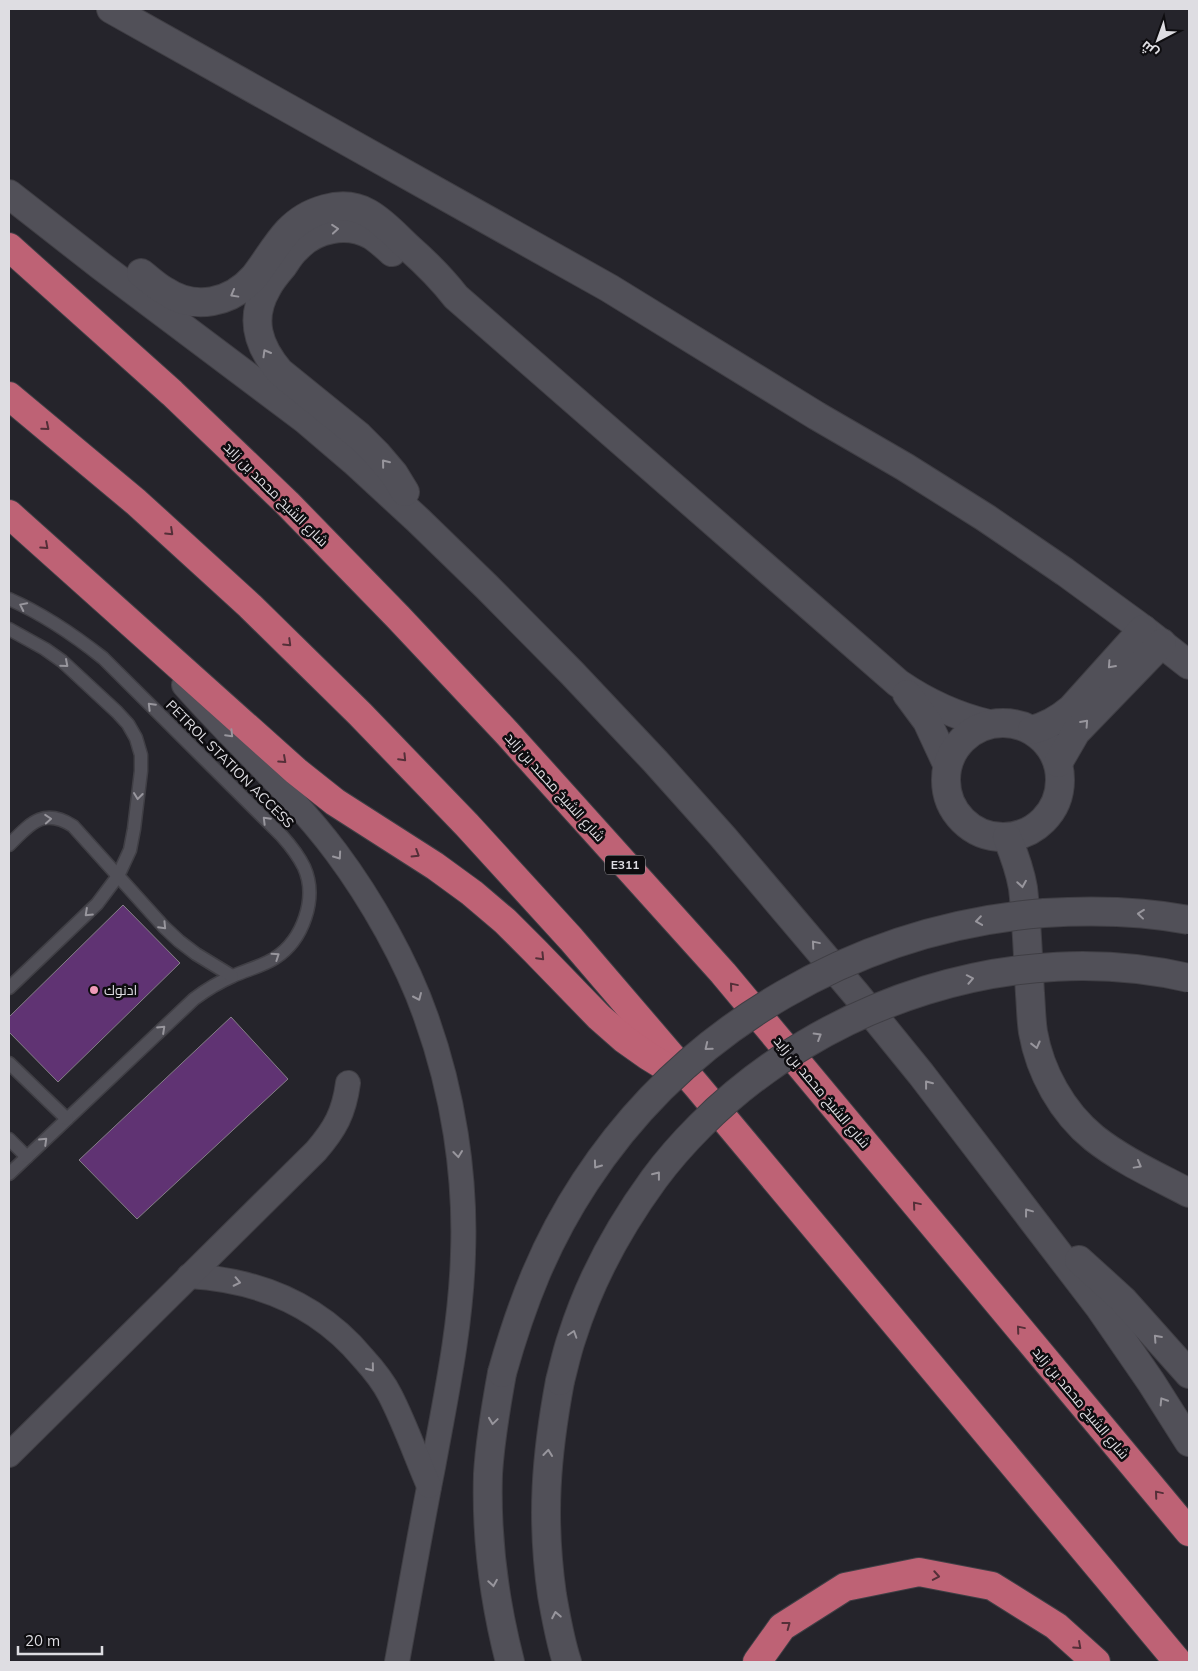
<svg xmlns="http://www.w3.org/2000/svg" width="1198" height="1671" viewBox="0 0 1198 1671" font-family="Mulish,Cairo,sans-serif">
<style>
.building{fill:#603373;stroke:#857f87}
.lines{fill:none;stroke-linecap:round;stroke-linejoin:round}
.lane-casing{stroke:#403f45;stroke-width:15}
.street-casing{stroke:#403f45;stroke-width:26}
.secondary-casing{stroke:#403f45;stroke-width:30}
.highway-casing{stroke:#403f45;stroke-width:30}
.lane{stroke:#515058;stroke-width:12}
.street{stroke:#515058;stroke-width:24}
.secondary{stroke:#515058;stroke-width:28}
.highway{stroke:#be6275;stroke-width:28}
.secondary-bridge-casing{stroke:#403f45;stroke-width:30;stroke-linecap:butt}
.secondary-bridge{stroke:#515058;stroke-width:28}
.oneway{stroke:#98969d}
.oneway2{stroke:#542f38}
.poi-dot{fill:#ef9ab8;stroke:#0e0d10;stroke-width:2}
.labels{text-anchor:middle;stroke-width:5;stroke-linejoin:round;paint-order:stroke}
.shield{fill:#0e0d10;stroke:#a09fa3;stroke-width:1}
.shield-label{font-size:12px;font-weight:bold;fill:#dedde2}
.street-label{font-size:14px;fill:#dedde2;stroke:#0e0d10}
.poi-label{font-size:14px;fill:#dedde2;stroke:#0e0d10;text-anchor:start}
</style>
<rect width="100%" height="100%" fill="#25242b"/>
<g class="building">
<path d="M123,905L180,963L58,1082L9,1032V1017Z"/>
<path d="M231,1017L288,1079L137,1219L79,1160Z"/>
</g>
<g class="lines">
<defs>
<g id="lane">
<path d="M9,599C43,614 74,635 103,658L282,836C291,846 298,855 304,867C318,898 303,940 275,958C263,966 246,970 233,976C219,982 206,990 194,999L9,1174"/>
<path d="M9,629L45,649L62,661L117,712L128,724L136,738L141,755V771L134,829L130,850L118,876L97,904L9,988"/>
<path d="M9,845C30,824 43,807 73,826L164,927L179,941L196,954L232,976"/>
<path d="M9,1063L67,1119"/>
<path d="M9,1139L27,1157"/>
</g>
<g id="street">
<path d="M184,685C234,742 291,792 336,852C371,899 407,962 426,1017C453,1092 466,1175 463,1254C461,1326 446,1396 433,1467C420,1532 409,1597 397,1662"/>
<path d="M189,1276C258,1280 318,1304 363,1358C373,1369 383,1381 390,1395C405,1424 416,1456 429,1486"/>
<path d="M9,1455L316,1151C335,1129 344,1113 348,1083"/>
</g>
<g id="secondary">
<path d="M111,9L609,288L817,416L905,467L986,518L1065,572L1143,629L1189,665"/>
<path d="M9,194L101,266L306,420L354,461L418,520L487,587L572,673L655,761L723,837L856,994L921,1074L1100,1308L1151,1382L1189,1442"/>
<path d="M392,252C385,246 378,239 371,235C347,222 315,228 297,248C291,253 287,260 283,266C277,273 271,280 267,288C249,319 258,346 280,372L359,436L377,454L394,474L405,492"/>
<path d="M141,273C149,279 156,286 165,291C195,311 231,303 254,277C266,262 275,245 288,231C307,211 342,198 368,213C384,222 396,236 409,248C426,263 442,279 456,297L898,683C927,703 955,716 989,724"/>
<path d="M907,694L927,721L947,764"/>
<circle cx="1003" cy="780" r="57"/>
<path d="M1032,730C1047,726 1058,720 1071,709L1143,629"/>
<path d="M1058,763L1076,732L1162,643"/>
<path d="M1007,837C1014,854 1020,870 1023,888C1027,923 1028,959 1030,994C1031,1006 1031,1019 1033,1032C1040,1072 1062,1112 1094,1138C1123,1161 1157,1176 1189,1193"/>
<path d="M1079,1260L1123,1300L1189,1374"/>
<path d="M502,1373C496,1406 490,1440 488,1474C486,1538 494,1600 510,1662"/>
<path d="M560,1381C546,1456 541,1518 552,1595C556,1617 560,1641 567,1662"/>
</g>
<g id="highway">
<path d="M9,247L172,393L287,503L398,617L507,733L723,973L1189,1532"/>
<path d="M9,396L136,502L250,606L360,714L467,825L571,939L697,1086L1178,1662"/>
<path d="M9,514L296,771L335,802L435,866L472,893L505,921L535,951L599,1017L624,1039L648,1056L674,1072"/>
<path d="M757,1662L782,1627L845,1587L919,1572L992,1586L1056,1626L1096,1662"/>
</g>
</defs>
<use href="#lane" class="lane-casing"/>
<use href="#street" class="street-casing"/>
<use href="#secondary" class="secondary-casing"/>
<use href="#highway" class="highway-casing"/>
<use href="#lane" class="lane"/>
<use href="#street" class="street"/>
<use href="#secondary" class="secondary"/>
<use href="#highway" class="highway"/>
<defs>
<g id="secondary-bridge">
<path d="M502,1373C522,1302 545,1243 585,1182C687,1026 859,928 1044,913C1092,910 1142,911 1189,920"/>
<path d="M560,1381C564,1366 567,1351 572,1337C590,1280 619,1227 654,1179C668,1160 684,1142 700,1126C824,1001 1016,938 1189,978"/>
</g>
</defs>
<use href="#secondary-bridge" class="secondary-bridge-casing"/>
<use href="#secondary-bridge" class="secondary-bridge"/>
</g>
<defs><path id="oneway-chevron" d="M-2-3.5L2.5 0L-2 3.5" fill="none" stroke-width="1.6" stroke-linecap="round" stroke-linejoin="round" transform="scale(1.25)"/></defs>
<g class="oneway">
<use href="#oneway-chevron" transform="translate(335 229) rotate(-5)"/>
<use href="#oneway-chevron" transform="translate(234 294) rotate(151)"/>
<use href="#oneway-chevron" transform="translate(266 353) rotate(-120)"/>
<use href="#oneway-chevron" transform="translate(385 463) rotate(-129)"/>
<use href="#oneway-chevron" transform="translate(23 606) rotate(-154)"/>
<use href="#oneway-chevron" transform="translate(65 664) rotate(41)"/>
<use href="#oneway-chevron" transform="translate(1111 665) rotate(132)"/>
<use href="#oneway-chevron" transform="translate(151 706) rotate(-135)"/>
<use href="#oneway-chevron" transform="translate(1085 723) rotate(-48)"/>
<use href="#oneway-chevron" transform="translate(230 734) rotate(46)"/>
<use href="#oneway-chevron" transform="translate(138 796) rotate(97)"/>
<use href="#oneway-chevron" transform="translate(48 819) rotate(-4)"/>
<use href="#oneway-chevron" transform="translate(266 820) rotate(-135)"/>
<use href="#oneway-chevron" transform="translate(338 856) rotate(55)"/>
<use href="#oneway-chevron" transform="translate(1022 884) rotate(81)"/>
<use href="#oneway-chevron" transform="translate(88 913) rotate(137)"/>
<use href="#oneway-chevron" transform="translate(1141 914) rotate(-174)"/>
<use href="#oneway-chevron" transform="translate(979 921) rotate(172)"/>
<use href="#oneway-chevron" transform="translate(163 926) rotate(46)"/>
<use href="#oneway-chevron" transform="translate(815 944) rotate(-130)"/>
<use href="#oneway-chevron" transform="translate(276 956) rotate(-34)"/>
<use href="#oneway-chevron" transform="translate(970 979) rotate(-11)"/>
<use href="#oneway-chevron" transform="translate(418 997) rotate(66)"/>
<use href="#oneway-chevron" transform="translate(162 1029) rotate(-43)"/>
<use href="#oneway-chevron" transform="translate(818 1036) rotate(-31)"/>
<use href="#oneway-chevron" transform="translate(1036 1045) rotate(76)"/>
<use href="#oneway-chevron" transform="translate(708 1047) rotate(141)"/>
<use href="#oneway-chevron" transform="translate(928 1084) rotate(-128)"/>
<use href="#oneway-chevron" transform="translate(44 1141) rotate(-44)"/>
<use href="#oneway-chevron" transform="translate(458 1154) rotate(83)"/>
<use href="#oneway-chevron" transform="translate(597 1165) rotate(126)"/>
<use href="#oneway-chevron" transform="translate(1138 1165) rotate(29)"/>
<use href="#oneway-chevron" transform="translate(657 1175) rotate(-52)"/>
<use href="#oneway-chevron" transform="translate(1028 1212) rotate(-127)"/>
<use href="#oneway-chevron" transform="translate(237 1282) rotate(12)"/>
<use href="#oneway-chevron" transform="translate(573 1334) rotate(-72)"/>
<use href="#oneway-chevron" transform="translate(1157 1338) rotate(-132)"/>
<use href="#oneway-chevron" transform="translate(371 1368) rotate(51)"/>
<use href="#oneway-chevron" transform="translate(1163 1401) rotate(-122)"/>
<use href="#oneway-chevron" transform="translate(493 1421) rotate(98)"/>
<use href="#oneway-chevron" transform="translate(548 1453) rotate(-84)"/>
<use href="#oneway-chevron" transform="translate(493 1583) rotate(81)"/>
<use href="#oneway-chevron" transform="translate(556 1615) rotate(-101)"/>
</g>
<g class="oneway2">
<use href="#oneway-chevron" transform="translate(46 427) rotate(40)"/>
<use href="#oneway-chevron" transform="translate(170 532) rotate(43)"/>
<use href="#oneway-chevron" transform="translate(45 546) rotate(42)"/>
<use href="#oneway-chevron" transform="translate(288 643) rotate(44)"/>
<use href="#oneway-chevron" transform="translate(403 758) rotate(46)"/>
<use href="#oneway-chevron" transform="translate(283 760) rotate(42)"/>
<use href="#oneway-chevron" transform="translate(416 854) rotate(32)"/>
<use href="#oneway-chevron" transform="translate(541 957) rotate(46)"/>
<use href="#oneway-chevron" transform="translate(733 986) rotate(-130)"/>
<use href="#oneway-chevron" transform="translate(916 1205) rotate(-130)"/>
<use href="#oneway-chevron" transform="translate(1020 1329) rotate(-130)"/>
<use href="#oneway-chevron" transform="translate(1158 1494) rotate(-130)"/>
<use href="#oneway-chevron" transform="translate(936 1576) rotate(10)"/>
<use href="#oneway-chevron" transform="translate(787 1625) rotate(-37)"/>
<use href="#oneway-chevron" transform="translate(1078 1646) rotate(42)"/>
</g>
<circle class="poi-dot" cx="94" cy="990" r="5"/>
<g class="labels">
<rect class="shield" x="605" y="855.5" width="40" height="19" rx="4"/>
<g class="shield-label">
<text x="625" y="869">E311</text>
</g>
<g class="street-label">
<text transform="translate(276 494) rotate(45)" y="5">شارع الشيخ محمد بن زايد</text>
<text transform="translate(230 764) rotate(45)" y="5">PETROL STATION ACCESS</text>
<text transform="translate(555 787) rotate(48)" y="5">شارع الشيخ محمد بن زايد</text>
<text transform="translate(822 1092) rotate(50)" y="5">شارع الشيخ محمد بن زايد</text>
<text transform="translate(1081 1403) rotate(50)" y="5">شارع الشيخ محمد بن زايد</text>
</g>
<g class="poi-label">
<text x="104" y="995">ادنوك</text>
</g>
</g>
<rect width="1198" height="1671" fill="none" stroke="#dedde2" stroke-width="20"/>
<g transform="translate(1158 40) rotate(221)" stroke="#0e0d10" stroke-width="4" paint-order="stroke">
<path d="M0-4L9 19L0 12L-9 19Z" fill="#dedde2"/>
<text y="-8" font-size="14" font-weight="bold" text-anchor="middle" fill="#dedde2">ش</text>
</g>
<path d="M18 1646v8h84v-8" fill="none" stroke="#dedde2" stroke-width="2.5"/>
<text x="25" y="1646" font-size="15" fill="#dedde2" stroke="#0e0d10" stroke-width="4" paint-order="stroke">20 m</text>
</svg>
